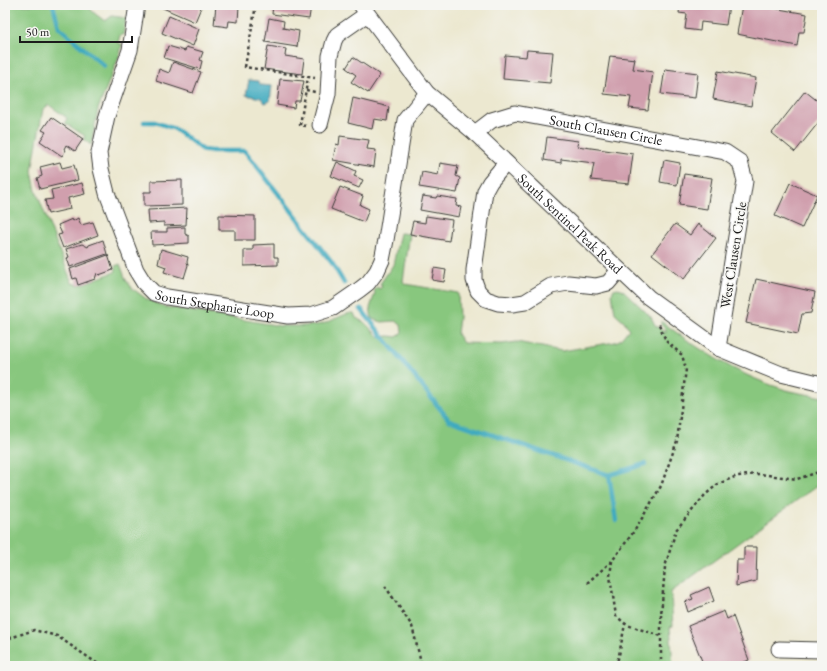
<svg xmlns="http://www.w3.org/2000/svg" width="827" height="671" viewBox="0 0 827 671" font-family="'EB Garamond',serif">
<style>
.green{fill:#88c77e;stroke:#52724d}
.water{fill:#3faabf;stroke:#2e636e}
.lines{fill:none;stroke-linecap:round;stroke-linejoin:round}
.stream{stroke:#3faabf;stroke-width:4.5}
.building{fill:#d09fad}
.minor-casing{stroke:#3b3b37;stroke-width:17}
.path{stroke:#3b3b37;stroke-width:2.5;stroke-dasharray:3 3;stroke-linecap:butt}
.minor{stroke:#fff;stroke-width:15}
.labels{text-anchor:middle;stroke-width:3;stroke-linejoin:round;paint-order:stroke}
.street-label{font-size:14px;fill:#1c1c1c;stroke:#f6f6f2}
</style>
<rect width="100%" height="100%" fill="#f6f6f2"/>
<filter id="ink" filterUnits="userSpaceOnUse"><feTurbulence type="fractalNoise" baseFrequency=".025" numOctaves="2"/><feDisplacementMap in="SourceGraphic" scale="8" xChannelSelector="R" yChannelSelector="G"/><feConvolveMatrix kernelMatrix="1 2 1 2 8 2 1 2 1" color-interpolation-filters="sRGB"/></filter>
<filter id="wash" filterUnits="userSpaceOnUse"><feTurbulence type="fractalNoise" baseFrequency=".012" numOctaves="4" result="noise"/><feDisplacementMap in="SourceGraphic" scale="16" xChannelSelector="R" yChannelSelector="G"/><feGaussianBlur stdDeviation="0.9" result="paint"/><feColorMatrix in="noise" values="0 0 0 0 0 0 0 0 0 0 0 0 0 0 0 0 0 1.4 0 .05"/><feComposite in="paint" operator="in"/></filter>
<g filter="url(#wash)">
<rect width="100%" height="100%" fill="#ece8d0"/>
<path class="green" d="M5,5H87L94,13L105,21L112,16L126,18L123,35H120L118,43L122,44L120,54L98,109L91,145L83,139L85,136L65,123L67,118L49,105L43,109L32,171L36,191L72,283L79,285L115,272L116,269L115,266L120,264L126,280L133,289L148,300L158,304L166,307L281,326C294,326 309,327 322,324C331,322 346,312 354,313L356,318L364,322L379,337L389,336L397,337L402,332L401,325L396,321L382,322L372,319L370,308L375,293L374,291L377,287L380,289L382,286L380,284L393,265L400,233L410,234L403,281L405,284L458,293L459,317L457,334L463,343L502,344L517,342L562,351L615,342L620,340L629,329L624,321L615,313L612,293L614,289L617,288L622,289L651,317L655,325L666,333V330L661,325V321C698,349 736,374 780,388C794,393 808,394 822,397V482L671,592L673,626L670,627L673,666H5Z"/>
<path class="water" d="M249,80L258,81L261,85L272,86L270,101L265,103L261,98L246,95Z"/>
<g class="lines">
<g class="stream">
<path d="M53,5L59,27L104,66"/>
<path d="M144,122H155L175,129L203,150L210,151H245L332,263L344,283"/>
<path d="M361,309L449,420L609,475L645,464"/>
<path d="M609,475L616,521"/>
</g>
</g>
<g id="blocks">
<g class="building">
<path d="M156,5H202L195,22Z"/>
<path d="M216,5H239L238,22L229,21L228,27L214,25Z"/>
<path d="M273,5H311L309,19L272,14Z"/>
<path d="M680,5H729L726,25L701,22L700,31L685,29L687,14L679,13Z"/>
<path d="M742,5H756L807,14L804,32H799L797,46L737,34Z"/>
<path d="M169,16L199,29L193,46L162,33Z"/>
<path d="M269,18L284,21L283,28L299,31L297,47L265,42Z"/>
<path d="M168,46L185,51L186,47L203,52L200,60L202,61L200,69L164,58Z"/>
<path d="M268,46L286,49L285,56L304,59L302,74L264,69Z"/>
<path d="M527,50L553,52L550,83L503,79L505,55L526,57Z"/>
<path d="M610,56L635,59L633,69L653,72L648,110L629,108L631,97L604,94Z"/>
<path d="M353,57L380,75L368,93L351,82L356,75L346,68Z"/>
<path d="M173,62L201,72L193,93L156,81L159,69L169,73Z"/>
<path d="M665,69L698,73L695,98L661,94Z"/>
<path d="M718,71L756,78L751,106L713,99Z"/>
<path d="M280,79L304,81L300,101H295L294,108L277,105Z"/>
<path d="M805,91L820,103L822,100V118L795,152L772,133Z"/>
<path d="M353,98L389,107L387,121L374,119L372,129L348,123Z"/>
<path d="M51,117L83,139L75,151L66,145L64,149L66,150L62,156L40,141L46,132L42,130Z"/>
<path d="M340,136L369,140L367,149L376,150L374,167L333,160L336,144L339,145Z"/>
<path d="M547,137L578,141L577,146L633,154L629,184L591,180L594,163L561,159V163L544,160Z"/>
<path d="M664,160L680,163L677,185L660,182Z"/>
<path d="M60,162L62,168L74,165L78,180L40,189L37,178L42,176L40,167Z"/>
<path d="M337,162L356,171L354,176L363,180L359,188L331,176Z"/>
<path d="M440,163L458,166L456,176L460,178L457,193L419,187L422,172L438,175Z"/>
<path d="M684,174L712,178L707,209L679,205Z"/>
<path d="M182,180V205L144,206V192H151V181Z"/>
<path d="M82,183L85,194L68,198L70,209L48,214L45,200L53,199L51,190Z"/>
<path d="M790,183L817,195L802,228L775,216Z"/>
<path d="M340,187L363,196L360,205L369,209L364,222L331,209Z"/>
<path d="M423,196L436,198L437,196L457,199L456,206L461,207L459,217L420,210Z"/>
<path d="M187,208L186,225L164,226V222L149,223L148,210Z"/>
<path d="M219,215L255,216V240H235V230H219Z"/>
<path d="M426,216L452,220L449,241L410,234L413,221L425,223Z"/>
<path d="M78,218L81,225L93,222L98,235L63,248L58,235L62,234L58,225L72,219L73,221Z"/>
<path d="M675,224L690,235L698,224L716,238L684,279L652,254Z"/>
<path d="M822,225V235L819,234Z"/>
<path d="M185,227V234L189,236V243L152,245L151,232H167V228Z"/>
<path d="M103,240L107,254L70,267L67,258L69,257L66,249L82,244L88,247L89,245Z"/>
<path d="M274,244V257H278V265L244,266V250H253V245Z"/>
<path d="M161,249L188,257L187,262L188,265L184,278L164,272L166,267L158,264Z"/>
<path d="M108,255L113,270L99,275L97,273L95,279L78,285L76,278L73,279L70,269Z"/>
<path d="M434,268L446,270L444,282L432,280Z"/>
<path d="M756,279L815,292L811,313L802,314L798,334L746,323Z"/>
<path d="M744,547H757L756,581L736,586L737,560H744Z"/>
<path d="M709,587L714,601L688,612L685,602L693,599L691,595Z"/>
<path d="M724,611L727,619L733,616L749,660L735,666H704L688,626Z"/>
</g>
</g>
</g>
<g filter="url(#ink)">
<use href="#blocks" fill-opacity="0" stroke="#3b3b37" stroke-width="1"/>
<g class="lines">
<defs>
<g id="minor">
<path id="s1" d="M137,5L130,50L107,116L99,153L101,169L107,193L136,270L144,283L154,293L167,297L288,316L311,315L333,308L359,290L368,283L377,271L382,260L386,240L405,120L427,93"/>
<path id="s2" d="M361,5L427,93L475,133L648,297L718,348L781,374L822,384"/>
<path d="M320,125L328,94L330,56L334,41L337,35L367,14"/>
<path id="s3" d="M475,133L492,120L515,113L725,152L740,162L745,181L718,348"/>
<path d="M506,163L490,182L485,191L474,270V280L478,291L486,299L498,303L512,304L525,302L551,286L568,283L596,286L608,283L619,270"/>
<path d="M779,649L822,650"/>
</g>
</defs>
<use href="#minor" class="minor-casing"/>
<g class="path">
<path d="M256,5L245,67L315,78"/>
<path d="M306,90L315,92"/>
<path d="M306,126L300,125L308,77"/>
<path d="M612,561L610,576L616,616L627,625L661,636"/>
<path d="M587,583L612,561L635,530L661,486L677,441L686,369L682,355L666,341L658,322"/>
<path d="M385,586L412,626L422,666"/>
<path d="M5,643L10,638L34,630L57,636L101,666"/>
<path d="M616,666L619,655L625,624"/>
<path d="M661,666V615L665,567L676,530L705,495L718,484L737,476L760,474L797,479L822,471"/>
</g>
<use href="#minor" class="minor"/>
</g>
</g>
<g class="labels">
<g class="street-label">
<text dy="5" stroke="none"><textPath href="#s3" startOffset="138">South Clausen Circle</textPath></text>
<text dy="5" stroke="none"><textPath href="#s2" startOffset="304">South Sentinel Peak Road</textPath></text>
<text transform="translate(733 255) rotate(-81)" y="5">West Clausen Circle</text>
<text dy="5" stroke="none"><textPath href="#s1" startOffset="368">South Stephanie Loop</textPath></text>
</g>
</g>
<rect width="827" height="671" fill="none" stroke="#f6f6f2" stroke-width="20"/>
<path d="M20 36v6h112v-6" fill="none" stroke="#1c1c1c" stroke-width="2"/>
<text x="26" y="36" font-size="12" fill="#1c1c1c" stroke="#f6f6f2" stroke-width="3" paint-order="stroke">50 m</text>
</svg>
